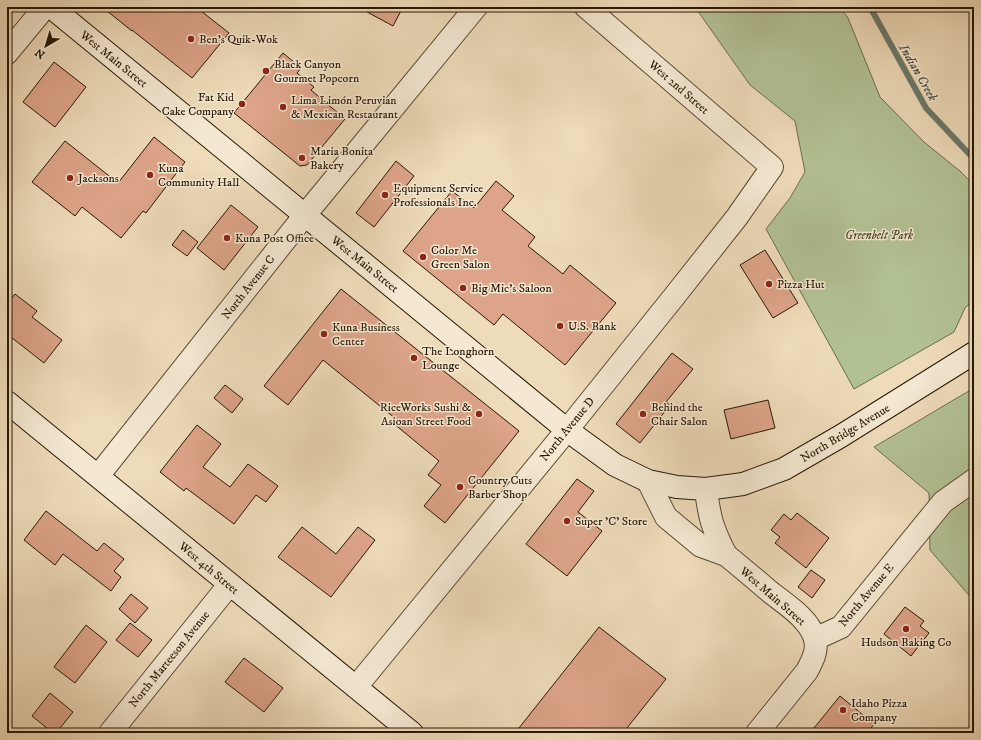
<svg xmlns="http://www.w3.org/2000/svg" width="981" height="740" viewBox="0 0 981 740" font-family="'IM FELL DW Pica',serif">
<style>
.green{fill:#b2c194;stroke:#6d6c4c}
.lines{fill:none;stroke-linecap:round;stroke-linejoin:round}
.stream{stroke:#6c796c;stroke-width:6}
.building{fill:#dda489;stroke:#281704}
.minor-casing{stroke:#5a4831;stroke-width:24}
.secondary-casing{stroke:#281704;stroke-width:24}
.minor{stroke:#f4e8d2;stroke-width:22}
.secondary{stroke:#f4e8d2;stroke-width:22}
.rail{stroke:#281704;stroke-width:3;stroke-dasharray:7 7;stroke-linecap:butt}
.poi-dot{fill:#8f2418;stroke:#f4e8d2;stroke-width:1.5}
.labels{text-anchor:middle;stroke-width:3;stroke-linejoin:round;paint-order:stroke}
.poi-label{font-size:12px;fill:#281704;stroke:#f4e8d2;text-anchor:start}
.street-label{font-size:12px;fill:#281704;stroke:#f4e8d2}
.park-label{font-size:12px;font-style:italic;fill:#514a2f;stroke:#f4e8d2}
.water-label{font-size:13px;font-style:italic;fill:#505041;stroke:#f4e8d2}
</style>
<rect width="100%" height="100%" fill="#eedbb9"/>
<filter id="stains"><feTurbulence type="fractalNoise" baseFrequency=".005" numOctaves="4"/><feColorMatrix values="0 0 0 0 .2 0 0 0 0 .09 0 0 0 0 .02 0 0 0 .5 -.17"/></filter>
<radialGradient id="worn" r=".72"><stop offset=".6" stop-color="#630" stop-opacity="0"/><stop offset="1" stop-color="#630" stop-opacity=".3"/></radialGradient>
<g class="green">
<path d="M695,7H840L848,18L880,97L924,142L960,171L974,185V299L965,308L954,332L854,389L766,229L790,198L805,172L795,121L750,85Z"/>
<path d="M974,388V601L930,550L929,493L874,447Z"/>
</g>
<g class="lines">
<path class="stream" d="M870,7L926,108L974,159"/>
</g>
<g class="building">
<path d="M102,7H196L229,33L192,78L132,30V31Z"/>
<path d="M358,7H403L393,26Z"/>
<path d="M283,53L301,68L297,73L314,87L311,90L345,119L307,165L300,166L234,113Z"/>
<path d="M54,62L86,87L55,127L23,102Z"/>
<path d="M154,137L185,162L146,213L143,211L121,238L82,207L75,216L32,182L65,141L118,183Z"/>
<path d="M396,161L414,176L374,227L356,213Z"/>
<path d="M496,181L514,196L502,210L535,237L528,246L563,274L570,265L616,303L565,365L503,314L494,325L403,251L452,191L474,208Z"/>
<path d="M231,205L258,227L224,270L197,248Z"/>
<path d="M183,230L198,242L187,256L172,245Z"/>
<path d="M765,250L798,303L773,318L740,265Z"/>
<path d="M341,289L519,431L445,523L424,506L441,485L428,475L439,461L393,423L396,419L323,360L288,405L264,386Z"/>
<path d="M15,294L37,311L32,317L62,340L44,363L7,334V304Z"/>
<path d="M672,353L693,369L666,402L670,405L640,443L616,424Z"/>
<path d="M225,385L243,399L232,413L214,398Z"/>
<path d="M768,400L775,428L731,439L724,410Z"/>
<path d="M197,425L221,444L203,467L230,487L248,464L278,486L266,502L256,495L234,524L186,488L184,491L160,472Z"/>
<path d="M577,479L594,491L578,512L602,531L567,576L526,544Z"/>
<path d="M46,511L97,551L104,543L124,559L114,571L121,577L111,591L63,554L55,565L24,540Z"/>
<path d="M797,513L829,538L806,568L775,543L780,537L771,530L784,514L791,520Z"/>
<path d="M302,527L336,554L358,527L375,540L331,597L278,557Z"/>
<path d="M811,570L825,580L812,598L798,587Z"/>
<path d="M131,594L148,608L135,623L119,609Z"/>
<path d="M905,607L924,621L920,626L929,633L911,656L884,634Z"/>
<path d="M130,623L152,640L138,657L116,640Z"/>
<path d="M86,625L107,642L75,683L54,667Z"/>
<path d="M599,627L666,679L623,733H515Z"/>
<path d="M244,658L283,688L264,712L225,682Z"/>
<path d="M50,693L73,712L56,733H53L32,716Z"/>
<path d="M840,696L874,724L867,733H810Z"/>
</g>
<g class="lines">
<defs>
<g id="minor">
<path d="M7,53L45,7"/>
<path d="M98,476L305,215L476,7"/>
<path d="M648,481L666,517L701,546L726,555C713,530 709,517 706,489"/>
<path d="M726,555C741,567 755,579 769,591C785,604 809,618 815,639C818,651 812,661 807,671L757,733"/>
<path d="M815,639L841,627L943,502L974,480"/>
<path d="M356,687L567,430L673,298L737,217L772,167L586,7"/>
<path d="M110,733L229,585"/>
</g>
<g id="secondary">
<path d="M51,7L567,430L615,465L648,481L677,487L706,489L743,484L784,469L841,436L974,353"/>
<path d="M7,402L412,733"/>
</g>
</defs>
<use href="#minor" class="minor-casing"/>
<use href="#secondary" class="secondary-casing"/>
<use href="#minor" class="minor"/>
<use href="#secondary" class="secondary"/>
<path class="rail" d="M973,7L974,9"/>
</g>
<g class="poi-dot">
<circle cx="191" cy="39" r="4"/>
<circle cx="266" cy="71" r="4"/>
<circle cx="242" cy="104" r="4"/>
<circle cx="283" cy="107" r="4"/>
<circle cx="302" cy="158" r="4"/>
<circle cx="150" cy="175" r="4"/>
<circle cx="70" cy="178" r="4"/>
<circle cx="385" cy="195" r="4"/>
<circle cx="227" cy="238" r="4"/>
<circle cx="423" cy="257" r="4"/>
<circle cx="769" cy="284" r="4"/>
<circle cx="463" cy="288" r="4"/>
<circle cx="560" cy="326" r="4"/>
<circle cx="324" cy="334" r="4"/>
<circle cx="414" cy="358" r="4"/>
<circle cx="479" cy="414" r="4"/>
<circle cx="643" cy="414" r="4"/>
<circle cx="460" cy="487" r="4"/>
<circle cx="567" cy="521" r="4"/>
<circle cx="906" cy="629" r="4"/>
<circle cx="843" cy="710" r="4"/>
</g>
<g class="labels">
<g class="poi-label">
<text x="199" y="43">Ben's Quik-Wok</text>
<text x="274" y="68">Black Canyon<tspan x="274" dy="14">Gourmet Popcorn</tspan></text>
<text x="234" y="101" text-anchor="end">Fat Kid<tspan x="234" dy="14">Cake Company</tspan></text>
<text x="291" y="104">Lima Limón Peruvian<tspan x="291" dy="14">&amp; Mexican Restaurant</tspan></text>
<text x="310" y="155">Maria Bonita<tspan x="310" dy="14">Bakery</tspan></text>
<text x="158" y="172">Kuna<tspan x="158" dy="14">Community Hall</tspan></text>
<text x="78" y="182">Jacksons</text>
<text x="393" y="192">Equipment Service<tspan x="393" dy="14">Professionals Inc.</tspan></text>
<text x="235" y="242">Kuna Post Office</text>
<text x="431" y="254">Color Me<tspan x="431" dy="14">Green Salon</tspan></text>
<text x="777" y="288">Pizza Hut</text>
<text x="471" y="292">Big Mic's Saloon</text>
<text x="568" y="330">U.S. Bank</text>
<text x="332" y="331">Kuna Business<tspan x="332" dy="14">Center</tspan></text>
<text x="422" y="355">The Longhorn<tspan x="422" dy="14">Lounge</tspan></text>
<text x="471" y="411" text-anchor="end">RiceWorks Sushi &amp;<tspan x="471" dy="14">Asioan Street Food</tspan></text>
<text x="651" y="411">Behind the<tspan x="651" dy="14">Chair Salon</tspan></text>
<text x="468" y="484">Country Cuts<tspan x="468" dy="14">Barber Shop</tspan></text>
<text x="575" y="525">Super 'C' Store</text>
<text x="906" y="646" text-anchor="middle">Hudson Baking Co</text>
<text x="851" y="707">Idaho Pizza<tspan x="851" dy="14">Company</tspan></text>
</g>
<g class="street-label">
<text transform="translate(114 59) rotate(39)" y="4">West Main Street</text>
<text transform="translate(679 87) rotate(41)" y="4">West 2nd Street</text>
<text transform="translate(365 264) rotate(39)" y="4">West Main Street</text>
<text transform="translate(248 287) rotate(-52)" y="4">North Avenue C</text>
<text transform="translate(567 429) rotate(-51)" y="4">North Avenue D</text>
<text transform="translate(845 433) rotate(-31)" y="4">North Bridge Avenue</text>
<text transform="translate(209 568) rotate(40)" y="4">West 4th Street</text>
<text transform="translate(866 595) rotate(-50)" y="4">North Avenue E</text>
<text transform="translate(773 596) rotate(41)" y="4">West Main Street</text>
<text transform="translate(169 659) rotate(-51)" y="4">North Marteeson Avenue</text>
</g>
<g class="park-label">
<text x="879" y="239">Greenbelt Park</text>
</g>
<g class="water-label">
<text transform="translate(919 72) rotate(60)" y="5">Indian Creek</text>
</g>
</g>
<rect width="981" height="740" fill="none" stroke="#eedbb9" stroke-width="24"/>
<rect x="8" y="8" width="965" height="724" fill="none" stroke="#281704" stroke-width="2"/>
<rect x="12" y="12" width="957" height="716" fill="none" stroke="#281704"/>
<g transform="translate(46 46) rotate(218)" stroke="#f4e8d2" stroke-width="3" paint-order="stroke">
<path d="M0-3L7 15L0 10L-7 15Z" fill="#281704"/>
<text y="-6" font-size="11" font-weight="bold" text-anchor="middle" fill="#281704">N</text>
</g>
<rect width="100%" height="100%" filter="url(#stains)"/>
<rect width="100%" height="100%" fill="url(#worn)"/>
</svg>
